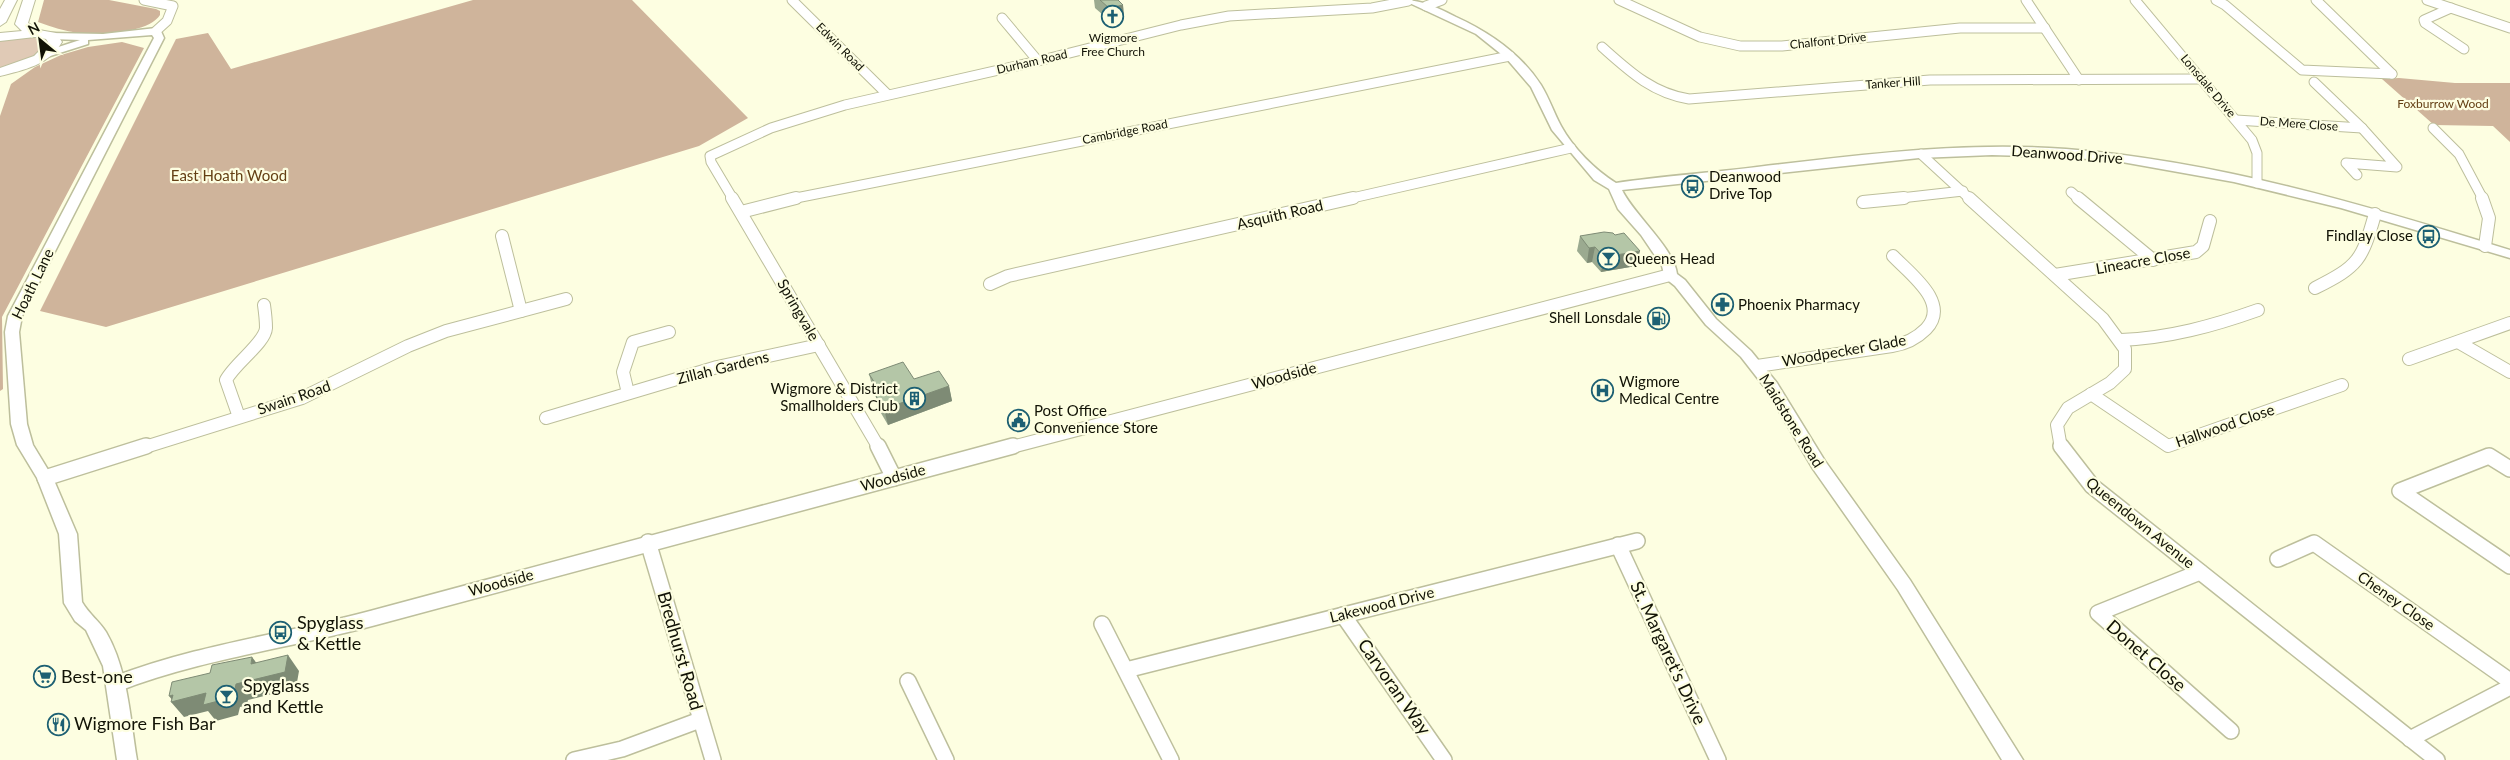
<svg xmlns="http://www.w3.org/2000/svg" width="2510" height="760" viewBox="0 0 2510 760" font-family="Lato,sans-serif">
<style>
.green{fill:#e0cab6}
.forest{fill:#cfb49b}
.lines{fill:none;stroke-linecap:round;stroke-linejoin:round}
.minor-far2-casing{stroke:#bdbf9c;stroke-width:11}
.minor-far1-casing{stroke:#bdbf9c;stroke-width:14}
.minor-casing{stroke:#bdbf9c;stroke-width:18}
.tertiary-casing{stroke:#bdbf9c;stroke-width:3}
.primary-casing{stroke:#bdbf9c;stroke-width:2}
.minor-far2{stroke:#fff;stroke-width:9}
.minor-far1{stroke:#fff;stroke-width:12}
.minor{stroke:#fff;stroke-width:15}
.tertiary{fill:#fff;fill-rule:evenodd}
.primary{fill:#fff;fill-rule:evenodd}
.wall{fill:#9baa90}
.shaded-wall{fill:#7e8b75}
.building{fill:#b4c6a7;stroke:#7e8b75}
.labels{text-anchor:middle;stroke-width:4.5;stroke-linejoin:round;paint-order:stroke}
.far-poi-label{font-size:12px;fill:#121306;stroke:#fdfee1}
.far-street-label{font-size:12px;fill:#121306;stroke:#fdfee1}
.far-park-label{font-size:12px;fill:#643f14;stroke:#fdfee1}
.street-label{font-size:15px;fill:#121306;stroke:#fdfee1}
.park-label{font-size:15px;fill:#643f14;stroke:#fdfee1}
.poi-label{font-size:15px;fill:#121306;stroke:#fdfee1;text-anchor:start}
.near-poi-label{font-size:18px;fill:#121306;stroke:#fdfee1;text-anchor:start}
.near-street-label{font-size:18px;fill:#121306;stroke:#fdfee1}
</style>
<rect width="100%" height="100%" fill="#fdfee1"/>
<path class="green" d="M28,36L44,41L45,46C35,60 16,63 0,69V39Z"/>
<g class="forest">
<path d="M44,0H109L156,9L160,11V15C149,33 98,36 79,33C65,31 51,27 38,22Z"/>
<path d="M473,0H632L748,118L699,146L106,327L40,311L176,39L208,33L231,69Z"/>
<path d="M122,42L144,48L2,317L3,389L0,391V116L11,84L35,67L61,55L88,47Z"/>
<path d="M2399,78L2455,83H2510V142L2493,126L2434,125L2382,79Z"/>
</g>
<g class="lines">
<defs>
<g id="minor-far2">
<path d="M144,0L173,6L167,21L156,31"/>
<path d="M792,0L887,94"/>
<path d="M1619,0L1700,37L1740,46H1782L1960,28H2045"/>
<path d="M2026,0L2079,80"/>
<path d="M2135,0L2252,140L2257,153V183"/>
<path d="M2216,0L2225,5L2302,70L2392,74"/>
<path d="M2316,0L2392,74"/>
<path d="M2427,0L2510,28"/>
<path d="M1426,6L1442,0"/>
<path d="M2451,8L2424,20L2425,23L2464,49"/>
<path d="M1002,18L1038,61"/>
<path d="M1602,47C1629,71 1652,93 1689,99L1930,80L2202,79"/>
<path d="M2314,82L2362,128L2397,167L2346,163L2357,175"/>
<path d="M2236,120L2362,128"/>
<path d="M2433,128L2459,154L2483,199"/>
<path d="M1921,154L1970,199"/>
<path d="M2071,192L2079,199"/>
<path d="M733,199L711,162L710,156L771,128L845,105L1038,61L1181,25L1229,16L1372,8L1408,1"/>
<path d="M791,199L1510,56"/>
<path d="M1348,199L1571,148"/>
<path d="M1892,199L1963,191"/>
</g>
<g id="minor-far1">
<path d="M732,198L879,448"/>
<path d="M1969,198L2103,319L2125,349V369L2110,383L2068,408L2057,425L2061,448"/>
<path d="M2078,198L2153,260"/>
<path d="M2482,198L2489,218L2485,246"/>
<path d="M1863,202L1904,198"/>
<path d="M741,212L796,198"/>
<path d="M502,236L521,311"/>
<path d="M2055,275L2196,252L2203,246L2210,221"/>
<path d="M990,284L1008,276L1353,198"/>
<path d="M2315,288C2359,266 2362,260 2375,214"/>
<path d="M2121,340C2169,338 2213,326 2258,310"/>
<path d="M2458,342L2510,372"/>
<path d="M2409,359L2510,323"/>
<path d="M1757,366L1892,346C1905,344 1916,339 1926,329C1951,303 1910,274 1893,256"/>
<path d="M628,393L623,372L633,342L669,332"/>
<path d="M2091,394L2168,446L2342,385"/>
<path d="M239,417L226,380C235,363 265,343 266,328C266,321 265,312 264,305"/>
<path d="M546,418L717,367L819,345"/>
<path d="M142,448L302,398L408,346L446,331L566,299"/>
<path d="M1008,448L1670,275"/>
</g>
<g id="minor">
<path d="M878,446L894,478"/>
<path d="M2061,446L2092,486L2437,760"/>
<path d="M2510,469L2489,456L2400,491L2510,566"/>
<path d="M45,478L146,446"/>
<path d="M648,542L713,760"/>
<path d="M1618,545L1718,760"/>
<path d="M2278,559L2314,543L2510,681"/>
<path d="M2200,572L2098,613L2231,731"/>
<path d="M1343,615L1444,760"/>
<path d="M1102,624L1171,760"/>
<path d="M1126,670L1637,541"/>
<path d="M908,681L946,760"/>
<path d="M116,684C198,652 288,641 373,618C586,560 799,502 1013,446"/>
<path d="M2410,739L2510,687"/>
<path d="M574,760L622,749L700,720"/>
</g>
<g id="tertiary">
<path d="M1403,0C1423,0 1438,8 1456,17C1489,32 1521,54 1541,85C1549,98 1554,113 1561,126C1573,148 1595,170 1616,183C1663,176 1710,173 1757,167C1859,155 1963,141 2066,149C2218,161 2365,205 2510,250V258L2341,208L2234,182L2122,162L2065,157L1992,155L1919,158L1622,190C1634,215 1674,248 1677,274L1685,280L1716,319L1751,351L1777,383L1825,461L1910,580L2023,760H2002L1898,590L1813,469L1766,389L1741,357L1706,325L1675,286L1665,278L1662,266L1641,235L1618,209L1609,189L1594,180L1552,130L1531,87L1506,58L1476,34Z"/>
<path d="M156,28L160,29L164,38L22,316L19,332L27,424L33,445L53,478L77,534L82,602C89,614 99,621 106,632C128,670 130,718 137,760H117L103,666L86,630L75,621L64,603L59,534L37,478L17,445L11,424L5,332L8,316L154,38L152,35L88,40V44L47,57L42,54L43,52L80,40L51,39L46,36L51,33L103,34Z"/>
</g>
<g id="primary">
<path d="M5,0H17L6,22L0,26V9Z"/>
<path d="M23,0H35L28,23L39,30L56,33L62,42C49,65 24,70 0,76V68L34,56L48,42L46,39L35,37L0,41V33L22,31L15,24Z"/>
</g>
</defs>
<use href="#minor-far2" class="minor-far2-casing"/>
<use href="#minor-far1" class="minor-far1-casing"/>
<use href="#minor" class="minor-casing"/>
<use href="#tertiary" class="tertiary-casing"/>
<use href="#primary" class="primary-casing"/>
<use href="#minor-far2" class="minor-far2"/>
<use href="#minor-far1" class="minor-far1"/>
<use href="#minor" class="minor"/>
<use href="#tertiary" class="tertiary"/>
<use href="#primary" class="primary"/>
</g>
<g class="wall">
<path d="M1094,0H1118L1123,5L1124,18L1110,21L1095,8Z"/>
<path d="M1580,236L1636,266L1601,272L1592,262L1587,263L1577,251Z"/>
<path d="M869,374L914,379L949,386L952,401L888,425L878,408L875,392L873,389Z"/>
</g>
<g class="shaded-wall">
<path d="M1123,5L1124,18L1110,21L1109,8Z"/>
<path d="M1595,247L1592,262L1587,263L1589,248Z"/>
<path d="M1640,251L1636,266L1601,272L1604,257Z"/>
<path d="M949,386L952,401L888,425L884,409Z"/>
<path d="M288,655L299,671L296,688L248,700L247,705L240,707L238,715L216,721L208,711L184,717L171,702L173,701L169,696L173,695L227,691L236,684L251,664L252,657L264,673Z"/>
</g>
<g class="building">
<path d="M1100,0H1118L1123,5L1109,8Z"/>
<path d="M1604,232L1613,233L1615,235L1624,233L1640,251L1604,257L1595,247L1589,248L1580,236Z"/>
<path d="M903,362L914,379L939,371L949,386L884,409L874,393L880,391L869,374Z"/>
<path d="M288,655L285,672L236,684L235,689L227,691L226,699L203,705L206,693L171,702L173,695L169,696L172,682L210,673L212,665L252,657L251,664Z"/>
</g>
<defs>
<symbol id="church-ring" viewBox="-11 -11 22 22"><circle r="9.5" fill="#fdfee1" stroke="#1d6073" stroke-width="1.5"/><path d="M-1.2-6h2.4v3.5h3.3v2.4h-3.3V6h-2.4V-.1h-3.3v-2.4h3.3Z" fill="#1d6073"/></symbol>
<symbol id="bus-ring" viewBox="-11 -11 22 22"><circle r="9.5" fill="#fdfee1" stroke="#1d6073" stroke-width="1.5"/><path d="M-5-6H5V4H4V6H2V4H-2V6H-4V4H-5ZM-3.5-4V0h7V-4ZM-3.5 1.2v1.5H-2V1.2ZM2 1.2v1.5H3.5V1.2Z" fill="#1d6073"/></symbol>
<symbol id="bar-ring" viewBox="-11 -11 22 22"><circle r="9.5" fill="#fdfee1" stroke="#1d6073" stroke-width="1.5"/><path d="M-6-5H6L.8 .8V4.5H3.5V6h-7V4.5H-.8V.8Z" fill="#1d6073"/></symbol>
<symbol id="pharmacy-ring" viewBox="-11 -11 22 22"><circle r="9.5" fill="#fdfee1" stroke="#1d6073" stroke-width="1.5"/><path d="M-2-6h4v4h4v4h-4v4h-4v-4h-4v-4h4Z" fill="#1d6073"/></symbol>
<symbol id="fuel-ring" viewBox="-11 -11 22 22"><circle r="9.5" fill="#fdfee1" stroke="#1d6073" stroke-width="1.5"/><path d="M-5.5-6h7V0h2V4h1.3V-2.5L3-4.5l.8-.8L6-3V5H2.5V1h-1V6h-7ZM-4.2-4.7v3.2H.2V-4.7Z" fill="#1d6073"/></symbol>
<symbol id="hospital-ring" viewBox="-11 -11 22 22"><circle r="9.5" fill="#fdfee1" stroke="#1d6073" stroke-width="1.5"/><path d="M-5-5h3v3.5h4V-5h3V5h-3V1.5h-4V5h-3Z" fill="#1d6073"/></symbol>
<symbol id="building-ring" viewBox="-11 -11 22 22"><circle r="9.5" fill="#fdfee1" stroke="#1d6073" stroke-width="1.5"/><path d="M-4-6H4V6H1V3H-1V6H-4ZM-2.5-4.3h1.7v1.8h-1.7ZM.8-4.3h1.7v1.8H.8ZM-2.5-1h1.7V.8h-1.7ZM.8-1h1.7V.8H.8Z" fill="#1d6073"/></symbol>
<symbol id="civic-ring" viewBox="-11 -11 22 22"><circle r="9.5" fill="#fdfee1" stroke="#1d6073" stroke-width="1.5"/><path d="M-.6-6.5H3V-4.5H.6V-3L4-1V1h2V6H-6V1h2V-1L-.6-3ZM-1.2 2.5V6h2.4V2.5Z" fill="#1d6073"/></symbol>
<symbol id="supermarket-ring" viewBox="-11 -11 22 22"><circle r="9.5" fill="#fdfee1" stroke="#1d6073" stroke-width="1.5"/><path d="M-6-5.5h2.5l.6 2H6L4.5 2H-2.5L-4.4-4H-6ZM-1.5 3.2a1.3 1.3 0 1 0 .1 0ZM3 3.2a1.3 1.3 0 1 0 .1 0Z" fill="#1d6073"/></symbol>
<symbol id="restaurant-ring" viewBox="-11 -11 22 22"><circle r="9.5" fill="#fdfee1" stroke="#1d6073" stroke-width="1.5"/><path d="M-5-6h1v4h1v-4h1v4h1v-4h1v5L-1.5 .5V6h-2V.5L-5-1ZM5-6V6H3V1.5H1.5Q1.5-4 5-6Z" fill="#1d6073"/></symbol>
</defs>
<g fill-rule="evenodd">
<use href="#church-ring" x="1100" y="4" width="25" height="25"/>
<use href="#bus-ring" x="1680" y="174" width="25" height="25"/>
<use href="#bus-ring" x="2416" y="224" width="25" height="25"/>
<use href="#bar-ring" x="1596" y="246" width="25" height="25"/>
<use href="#pharmacy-ring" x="1710" y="292" width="25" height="25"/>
<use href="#fuel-ring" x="1646" y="306" width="25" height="25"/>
<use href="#hospital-ring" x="1590" y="378" width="25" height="25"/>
<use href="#building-ring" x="902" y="386" width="25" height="25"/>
<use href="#civic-ring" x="1006" y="408" width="25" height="25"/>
<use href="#bus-ring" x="268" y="620" width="25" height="25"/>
<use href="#supermarket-ring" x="32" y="664" width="25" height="25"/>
<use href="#bar-ring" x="214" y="684" width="25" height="25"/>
<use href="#restaurant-ring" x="46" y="712" width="25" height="25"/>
</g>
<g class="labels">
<g class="far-poi-label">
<text x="1113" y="42">Wigmore<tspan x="1113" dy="14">Free Church</tspan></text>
</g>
<g class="far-street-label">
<text transform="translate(1828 41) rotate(-6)" y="4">Chalfont Drive</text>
<text transform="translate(840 47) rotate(45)" y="4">Edwin Road</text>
<text transform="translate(1032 62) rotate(-13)" y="4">Durham Road</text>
<text transform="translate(1893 83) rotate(-4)" y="4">Tanker Hill</text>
<text transform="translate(2208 86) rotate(50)" y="4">Lonsdale Drive</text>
<text transform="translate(2299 124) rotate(4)" y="4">De Mere Close</text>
<text transform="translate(1125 132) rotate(-11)" y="4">Cambridge Road</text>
</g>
<g class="far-park-label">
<text x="2443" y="108">Foxburrow Wood</text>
</g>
<g class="street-label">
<text transform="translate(2067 155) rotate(4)" y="5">Deanwood Drive</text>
<text transform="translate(1280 215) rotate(-13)" y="5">Asquith Road</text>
<text transform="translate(2143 261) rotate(-10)" y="5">Lineacre Close</text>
<text transform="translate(33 284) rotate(-64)" y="5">Hoath Lane</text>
<text transform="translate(798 310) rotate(60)" y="5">Springvale</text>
<text transform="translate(1844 351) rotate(-10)" y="5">Woodpecker Glade</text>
<text transform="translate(723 368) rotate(-14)" y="5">Zillah Gardens</text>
<text transform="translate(1284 376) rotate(-15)" y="5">Woodside</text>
<text transform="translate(294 398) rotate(-19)" y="5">Swain Road</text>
<text transform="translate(1791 421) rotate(58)" y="5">Maidstone Road</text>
<text transform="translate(2225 426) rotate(-19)" y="5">Hallwood Close</text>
<text transform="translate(893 478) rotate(-15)" y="5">Woodside</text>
<text transform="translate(2140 523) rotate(39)" y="5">Queendown Avenue</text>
<text transform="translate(501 583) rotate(-15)" y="5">Woodside</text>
<text transform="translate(2396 601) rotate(35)" y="5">Cheney Close</text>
<text transform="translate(1382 605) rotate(-14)" y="5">Lakewood Drive</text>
</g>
<g class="park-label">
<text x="229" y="181">East Hoath Wood</text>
</g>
<g class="poi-label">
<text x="1709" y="182">Deanwood<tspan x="1709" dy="17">Drive Top</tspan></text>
<text x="2413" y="241" text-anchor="end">Findlay Close</text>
<text x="1625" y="264">Queens Head</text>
<text x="1738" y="310">Phoenix Pharmacy</text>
<text x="1642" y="323" text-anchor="end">Shell Lonsdale</text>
<text x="1619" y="387">Wigmore<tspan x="1619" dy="17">Medical Centre</tspan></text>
<text x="898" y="394" text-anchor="end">Wigmore &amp; District<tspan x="898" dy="17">Smallholders Club</tspan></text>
<text x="1034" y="416">Post Office<tspan x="1034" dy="17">Convenience Store</tspan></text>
</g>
<g class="near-poi-label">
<text x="297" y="629">Spyglass<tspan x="297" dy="21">&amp; Kettle</tspan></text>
<text x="61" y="683">Best-one</text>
<text x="243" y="692">Spyglass<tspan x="243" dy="21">and Kettle</tspan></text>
<text x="74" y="730">Wigmore Fish Bar</text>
</g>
<g class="near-street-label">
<text transform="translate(680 651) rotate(74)" y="6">Bredhurst Road</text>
<text transform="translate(1668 653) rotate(65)" y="6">St. Margaret's Drive</text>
<text transform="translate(2146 656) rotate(41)" y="6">Donet Close</text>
<text transform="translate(1394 687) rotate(55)" y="6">Carvoran Way</text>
</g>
</g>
<g transform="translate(40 40) rotate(331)" stroke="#fdfee1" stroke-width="4" paint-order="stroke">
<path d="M0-4L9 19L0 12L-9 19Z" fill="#121306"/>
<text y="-8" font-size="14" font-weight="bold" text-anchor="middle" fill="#121306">N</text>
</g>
</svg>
